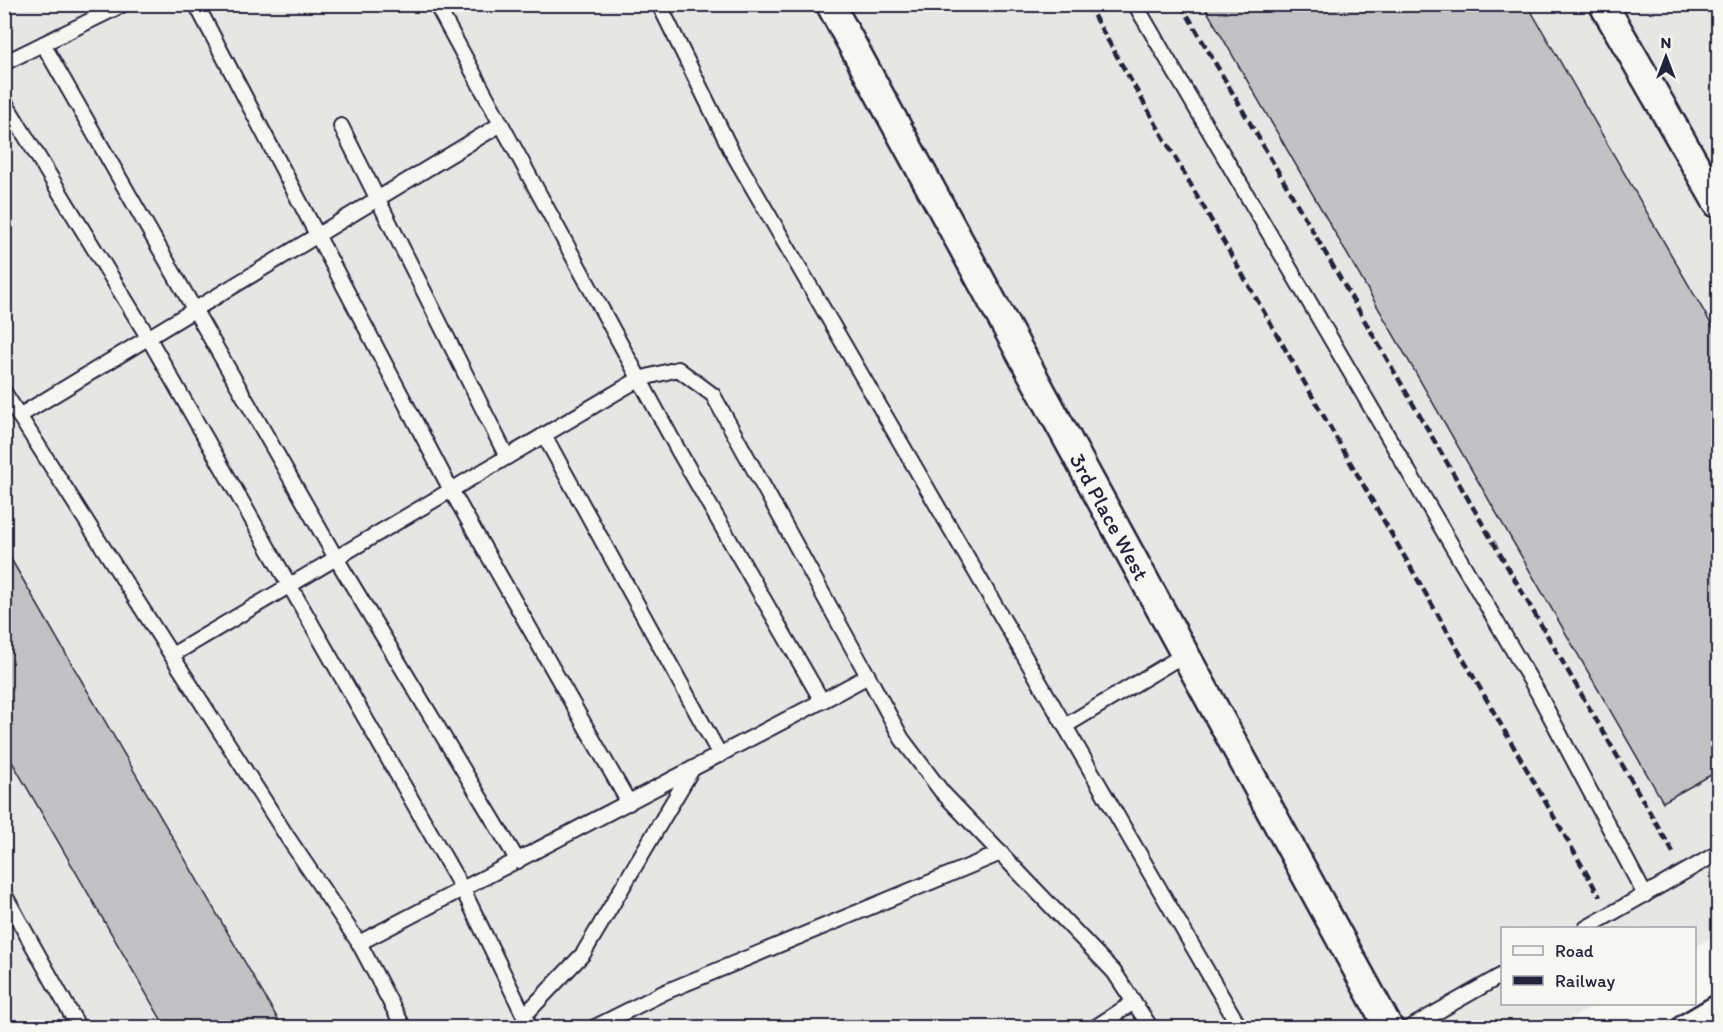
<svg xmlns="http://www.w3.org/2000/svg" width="1723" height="1032" viewBox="0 0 1723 1032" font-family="Itim,sans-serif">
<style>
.built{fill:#e6e6e4}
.building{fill:#c2c2c4;stroke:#22223b;stroke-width:1.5}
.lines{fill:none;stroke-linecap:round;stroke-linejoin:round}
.lane-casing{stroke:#22223b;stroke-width:18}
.street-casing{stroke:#22223b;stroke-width:32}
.lane{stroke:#f6f6f2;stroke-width:14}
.street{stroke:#f6f6f2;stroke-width:27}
.rail{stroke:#22223b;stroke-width:4.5;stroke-dasharray:9 4.5;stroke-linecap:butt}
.labels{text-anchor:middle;stroke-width:5;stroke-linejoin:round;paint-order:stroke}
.street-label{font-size:22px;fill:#22223b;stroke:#f6f6f2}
</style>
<rect width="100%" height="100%" fill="#f6f6f2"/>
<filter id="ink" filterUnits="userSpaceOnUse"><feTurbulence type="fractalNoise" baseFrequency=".0167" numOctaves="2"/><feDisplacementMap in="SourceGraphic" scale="12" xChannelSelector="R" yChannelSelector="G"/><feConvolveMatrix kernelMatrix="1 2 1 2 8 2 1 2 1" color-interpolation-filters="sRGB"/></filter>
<g filter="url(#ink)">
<path class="built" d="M5,5H1718V933L1695,947L1694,928H1502V1004H1597L1555,1027L5,1028Z"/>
<g class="building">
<path d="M1203,4H1527L1718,336V771L1663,802Z"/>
<path d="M4,547L283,1028H166L4,748Z"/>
</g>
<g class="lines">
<defs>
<g id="lane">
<path d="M196,4L451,490L629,803"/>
<path d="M659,4L731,150L1240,1028"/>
<path d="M1135,4L1538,693L1645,895"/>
<path d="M43,44L336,558L518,861"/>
<path d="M4,63L124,4"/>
<path d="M4,101L148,337L463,890L530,1028"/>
<path d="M341,126L507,457"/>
<path d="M4,392L288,838L359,943L404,1028"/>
<path d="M19,416L501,124"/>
<path d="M544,435L720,755"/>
<path d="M172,655L639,379L678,369L713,395L868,676L822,701"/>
<path d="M868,676L902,739L942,792L1114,972L1151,1028"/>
<path d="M1065,726L1185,654"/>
<path d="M4,894L79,1028"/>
<path d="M1586,928L1718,853"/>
<path d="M359,943L822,701L678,450L436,4"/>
<path d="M524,1016L583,954L691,771"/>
<path d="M593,1028L665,992L1001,853"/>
<path d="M1094,1028L1134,1002"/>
<path d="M1409,1028L1502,975"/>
</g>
<g id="street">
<path id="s1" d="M830,4L1389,1028"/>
<path d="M1603,4L1718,204"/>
<path d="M1686,1028L1718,1009"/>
</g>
</defs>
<use href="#lane" class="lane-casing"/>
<use href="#street" class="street-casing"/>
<use href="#lane" class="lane"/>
<use href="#street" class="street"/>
<g class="rail">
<path d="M1087,4L1600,897"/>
<path d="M1181,4L1674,854"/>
</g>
</g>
</g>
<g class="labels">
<g class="street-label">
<text dy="8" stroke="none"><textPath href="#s1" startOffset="584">3rd Place West</textPath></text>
</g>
</g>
<rect width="1723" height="1032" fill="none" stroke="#f6f6f2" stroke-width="24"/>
<rect x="12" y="12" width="1699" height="1008" fill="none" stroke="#22223b" stroke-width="2" filter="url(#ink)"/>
<rect x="1501" y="927" width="195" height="78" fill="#f6f6f2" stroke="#a1a1a9" stroke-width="1.5"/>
<rect x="1513" y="946" width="30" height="9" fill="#f6f6f2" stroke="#a1a1a9" stroke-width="1.5"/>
<text x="1555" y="957" font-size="18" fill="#22223b">Road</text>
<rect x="1513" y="976" width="30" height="9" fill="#22223b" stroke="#a1a1a9" stroke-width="1.5"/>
<text x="1555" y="987" font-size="18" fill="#22223b">Railway</text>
<g transform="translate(1666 57)" stroke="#f6f6f2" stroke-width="4.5" paint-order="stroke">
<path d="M0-4.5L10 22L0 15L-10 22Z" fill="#22223b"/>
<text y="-9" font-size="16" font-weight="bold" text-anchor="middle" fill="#22223b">N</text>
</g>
</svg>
